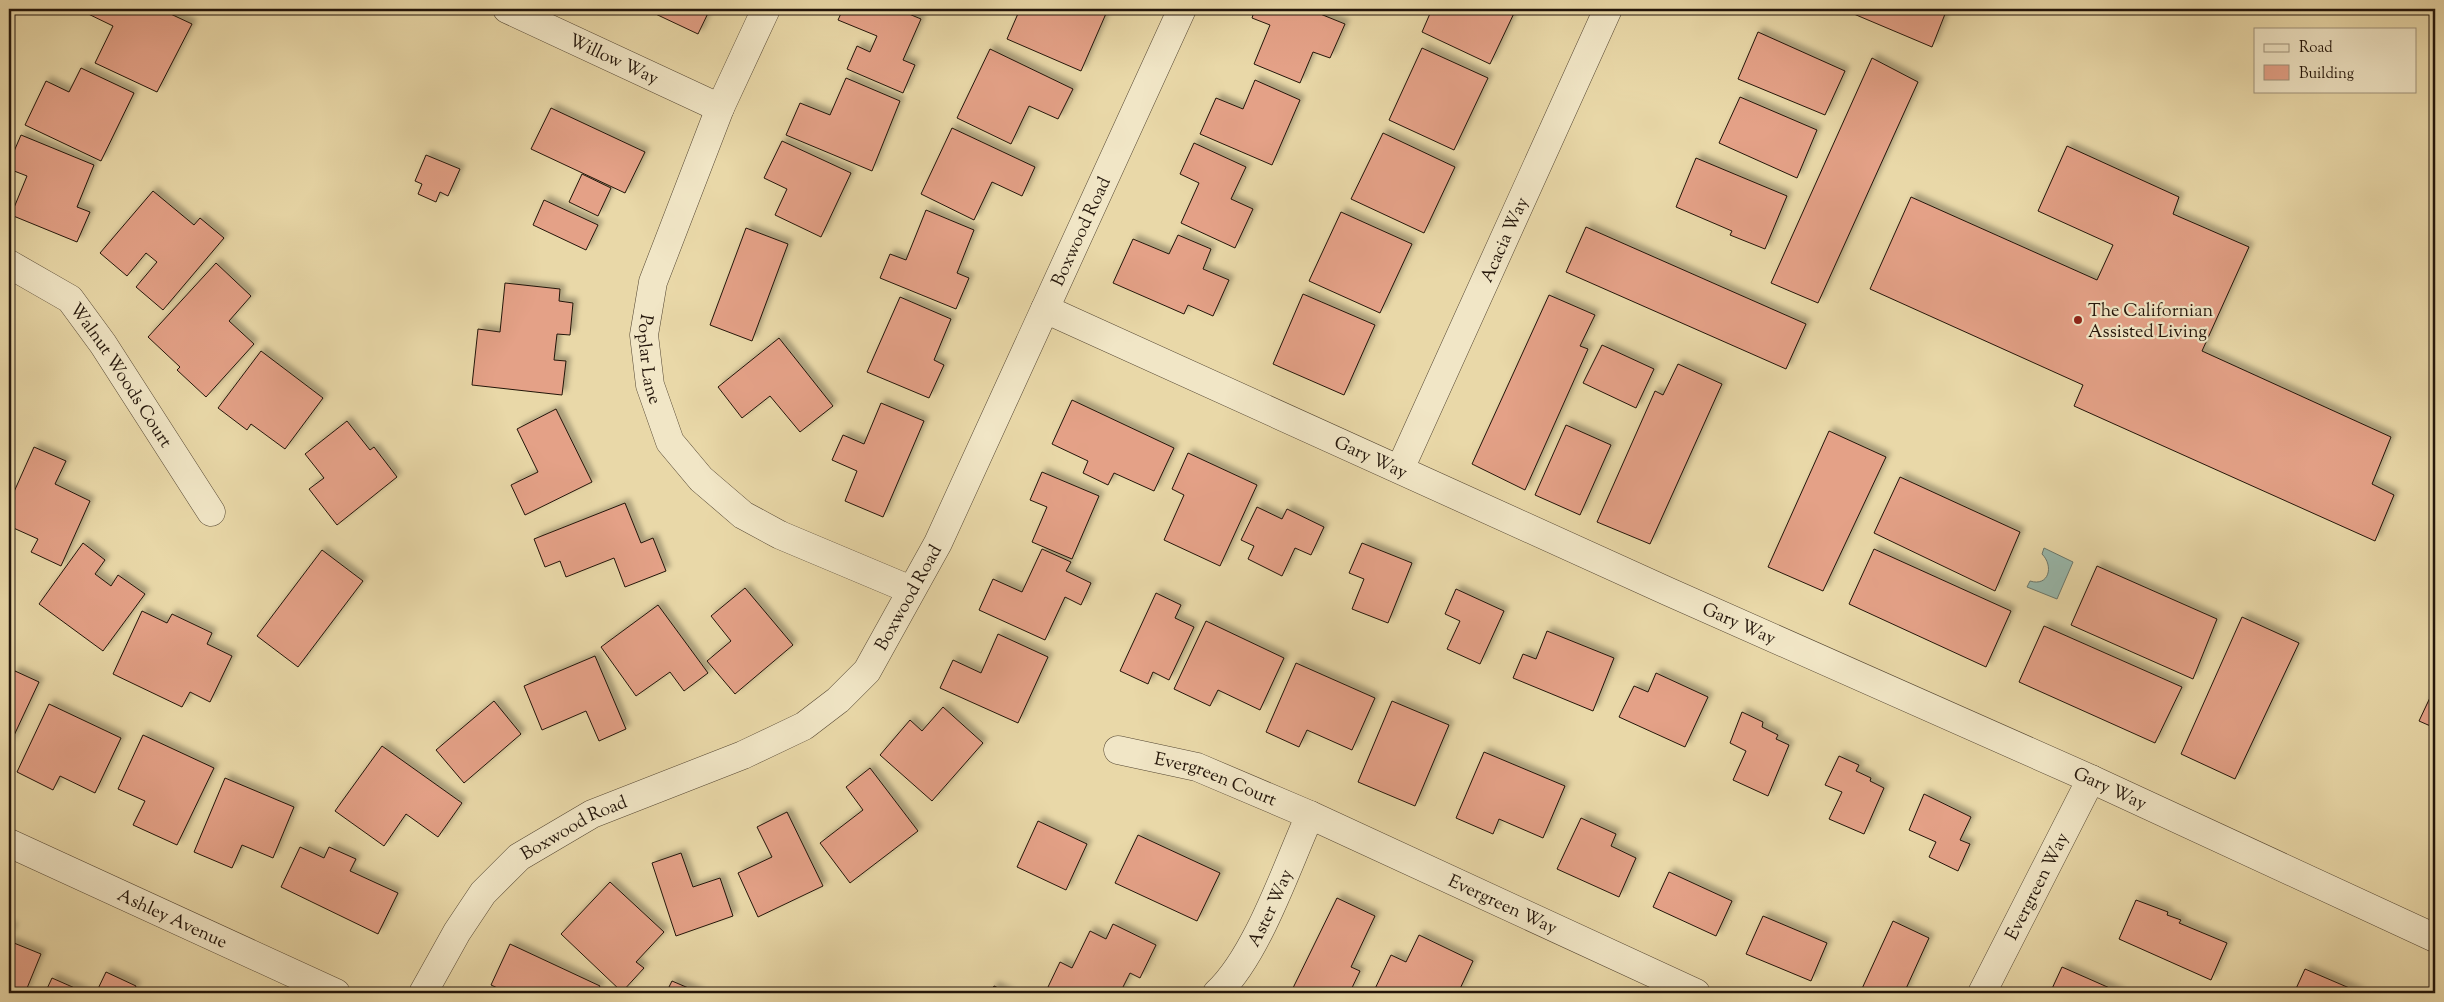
<svg xmlns="http://www.w3.org/2000/svg" width="2444" height="1002" viewBox="0 0 2444 1002" font-family="'Sorts Mill Goudy',serif">
<style>
.water{fill:#98b9ad;stroke:#69776c}
.building{fill:#e4a187;stroke:#23150a;filter:url(#shadow)}
.lines{fill:none;stroke-linecap:round;stroke-linejoin:round}
.minor-casing{stroke:#544632;stroke-width:29}
.minor{stroke:#f1e6c6;stroke-width:28}
.poi-dot{fill:#8f2418;stroke:#f1e6c6;stroke-width:2}
.labels{text-anchor:middle;stroke-width:4.5;stroke-linejoin:round;paint-order:stroke}
.street-label{font-size:18px;fill:#23150a;stroke:#f1e6c6}
.poi-label{font-size:18px;fill:#23150a;stroke:#f1e6c6;text-anchor:start}
</style>
<defs>
<filter id="shadow"><feDropShadow dx="4.5" dy="-4.5" stdDeviation="2.5" flood-color="#0004"/></filter>
</defs>
<rect width="100%" height="100%" fill="#e9d8a8"/>
<filter id="stains"><feTurbulence type="fractalNoise" baseFrequency=".004" numOctaves="4"/><feColorMatrix values="0 0 0 0 .2 0 0 0 0 .09 0 0 0 0 .02 0 0 0 .5 -.17"/></filter>
<radialGradient id="worn" r=".72"><stop offset=".6" stop-color="#630" stop-opacity="0"/><stop offset="1" stop-color="#630" stop-opacity=".3"/></radialGradient>
<path class="water" d="M2044,548L2073,562L2057,599L2027,587L2030,581C2049,587 2054,566 2042,554Z"/>
<g class="building">
<path d="M78,9H160L192,24L157,92L95,63L113,26Z"/>
<path d="M645,9H710L698,34Z"/>
<path d="M843,9H897L921,19L903,60L915,65L903,93L847,69L857,46L870,52L877,36L838,20Z"/>
<path d="M1020,9H1108L1081,71L1007,39Z"/>
<path d="M1255,9H1308L1345,24L1330,58L1313,52L1300,83L1254,64L1270,25L1252,18Z"/>
<path d="M1341,9H1353L1351,13Z"/>
<path d="M1432,9H1516L1490,64L1422,32Z"/>
<path d="M1842,9H1947L1932,47Z"/>
<path d="M1758,32L1845,71L1825,115L1738,79Z"/>
<path d="M1422,48L1488,78L1454,150L1389,120Z"/>
<path d="M990,49L1073,89L1058,119L1029,106L1011,144L957,118Z"/>
<path d="M1872,58L1918,82L1818,303L1771,283Z"/>
<path d="M81,68L134,93L101,161L25,125L46,81L69,92Z"/>
<path d="M846,78L900,101L872,171L786,135L800,103L830,115Z"/>
<path d="M1255,80L1300,100L1272,165L1200,134L1216,98L1243,109Z"/>
<path d="M1740,97L1817,130L1797,178L1719,143Z"/>
<path d="M551,108L645,152L625,193L531,149Z"/>
<path d="M952,128L1035,167L1022,196L992,182L974,220L921,194Z"/>
<path d="M1383,133L1455,167L1424,233L1351,199Z"/>
<path d="M21,135L94,165L77,207L90,212L77,242L11,215L27,176L9,169V163Z"/>
<path d="M782,141L851,173L821,237L775,215L787,189L764,178Z"/>
<path d="M1194,143L1246,167L1231,199L1253,209L1235,248L1181,223L1199,183L1180,174Z"/>
<path d="M2067,146L2179,197L2173,214L2249,247L2202,351L2391,437L2372,484L2394,495L2375,541L2074,406L2083,385L1870,289L1911,197L2097,280L2113,245L2038,211Z"/>
<path d="M426,155L460,169L448,196L440,192L436,202L418,194L422,184L415,181Z"/>
<path d="M1696,158L1787,196L1765,249L1730,235L1732,231L1676,207Z"/>
<path d="M582,174L611,188L598,216L569,202Z"/>
<path d="M153,191L194,225L200,218L224,238L163,310L136,287L157,262L146,253L127,276L100,253Z"/>
<path d="M544,200L598,225L586,250L533,225Z"/>
<path d="M926,210L974,230L957,273L969,278L956,309L880,278L890,254L906,260Z"/>
<path d="M1341,212L1412,244L1380,313L1309,281Z"/>
<path d="M1586,227L1806,324L1786,369L1566,272Z"/>
<path d="M746,228L788,244L752,341L710,325Z"/>
<path d="M1178,235L1211,249L1203,269L1229,280L1213,316L1188,305L1184,314L1113,283L1133,239L1169,254Z"/>
<path d="M216,263L251,296L229,321L254,344L206,397L177,370L180,367L148,337Z"/>
<path d="M505,283L560,289L559,301L573,303L570,335L557,334L554,360L566,361L562,395L472,385L478,329L500,332Z"/>
<path d="M1303,294L1375,325L1344,395L1273,364Z"/>
<path d="M1549,295L1595,315L1580,346L1588,349L1525,490L1472,464Z"/>
<path d="M900,297L951,319L934,360L944,365L929,398L867,372Z"/>
<path d="M779,338L833,406L800,432L770,396L742,418L718,387Z"/>
<path d="M1602,345L1654,369L1636,408L1583,383Z"/>
<path d="M261,351L323,398L285,449L251,424L247,430L218,408Z"/>
<path d="M1678,364L1722,384L1650,544L1597,522L1655,391L1663,395Z"/>
<path d="M1072,400L1174,448L1154,491L1114,473L1108,485L1083,473L1088,461L1052,444Z"/>
<path d="M881,403L924,421L883,517L845,501L857,471L832,460L843,435L864,444Z"/>
<path d="M556,409L592,482L525,515L511,485L538,472L517,429Z"/>
<path d="M347,421L370,450L374,447L397,477L337,525L309,489L324,478L305,454Z"/>
<path d="M1566,425L1611,445L1580,515L1535,495Z"/>
<path d="M1829,431L1886,457L1823,591L1768,567Z"/>
<path d="M34,447L66,461L55,484L90,501L61,566L31,552L38,539L9,526V503Z"/>
<path d="M1188,453L1257,485L1220,566L1164,540L1184,495L1172,489Z"/>
<path d="M1042,472L1099,496L1072,559L1032,542L1047,507L1030,500Z"/>
<path d="M1900,477L2020,532L1995,591L1874,533Z"/>
<path d="M625,503L641,543L653,538L666,571L625,587L614,558L566,577L560,561L545,567L534,539Z"/>
<path d="M1257,507L1282,519L1287,509L1324,527L1311,555L1295,548L1282,576L1248,559L1254,546L1241,540Z"/>
<path d="M83,543L105,560L95,574L111,586L118,575L145,594L103,651L39,604Z"/>
<path d="M1362,543L1412,563L1388,623L1352,609L1364,579L1349,573Z"/>
<path d="M1042,549L1071,562L1066,571L1091,583L1081,605L1065,597L1045,640L979,610L993,579L1022,592Z"/>
<path d="M1874,549L2011,611L1986,667L1849,604Z"/>
<path d="M322,550L363,581L298,667L257,636Z"/>
<path d="M2097,566L2217,619L2193,679L2071,625Z"/>
<path d="M745,588L793,645L735,694L707,661L731,641L711,616Z"/>
<path d="M1456,589L1504,611L1480,664L1447,649L1460,621L1445,614Z"/>
<path d="M1156,593L1181,605L1175,618L1194,627L1169,680L1153,672L1148,684L1120,671Z"/>
<path d="M658,605L708,673L684,691L670,672L636,696L601,647Z"/>
<path d="M142,611L167,623L172,614L212,633L207,644L232,656L210,702L190,692L182,707L113,674Z"/>
<path d="M2242,617L2299,643L2235,779L2181,754Z"/>
<path d="M1206,621L1284,658L1260,710L1218,690L1210,706L1174,689Z"/>
<path d="M2044,626L2182,687L2155,743L2019,682Z"/>
<path d="M1547,631L1614,658L1593,711L1513,678L1523,654L1536,659Z"/>
<path d="M998,634L1048,657L1018,723L940,688L953,660L981,673Z"/>
<path d="M595,656L626,729L599,741L586,711L542,730L524,686Z"/>
<path d="M1296,663L1375,698L1352,750L1307,730L1299,747L1266,732Z"/>
<path d="M15,671L39,682L10,744L9,677L11,679Z"/>
<path d="M1656,673L1708,697L1685,747L1619,717L1634,686L1648,692Z"/>
<path d="M2435,687V728L2419,721Z"/>
<path d="M494,701L521,734L464,783L436,750Z"/>
<path d="M1392,701L1449,725L1415,806L1358,782Z"/>
<path d="M49,704L121,738L95,793L60,776L53,790L17,772Z"/>
<path d="M943,707L983,743L932,801L880,755L910,720L922,731Z"/>
<path d="M1742,712L1763,722L1762,727L1778,735L1776,739L1789,745L1768,796L1733,780L1746,751L1730,743Z"/>
<path d="M143,735L214,768L177,845L133,825L145,801L118,789Z"/>
<path d="M382,746L462,803L438,837L406,814L384,846L335,811Z"/>
<path d="M1484,752L1565,786L1543,838L1499,819L1493,834L1456,818Z"/>
<path d="M1839,756L1859,765L1856,771L1871,778L1870,781L1884,788L1864,834L1829,819L1842,792L1825,785Z"/>
<path d="M870,768L918,831L850,883L820,843L863,810L846,787Z"/>
<path d="M225,778L294,807L273,858L242,845L232,868L194,852Z"/>
<path d="M1924,794L1971,817L1960,840L1970,844L1958,871L1929,857L1936,842L1909,830Z"/>
<path d="M787,812L823,886L758,917L738,873L772,857L757,827Z"/>
<path d="M1581,818L1616,834L1611,846L1636,858L1619,897L1557,869Z"/>
<path d="M1038,821L1087,844L1066,890L1017,867Z"/>
<path d="M1138,835L1220,873L1197,921L1115,883Z"/>
<path d="M300,847L324,858L329,847L356,859L350,871L398,893L378,934L281,887Z"/>
<path d="M681,853L693,887L720,878L733,916L676,936L652,863Z"/>
<path d="M1669,872L1732,901L1716,936L1653,907Z"/>
<path d="M610,882L664,932L636,962L644,968L622,992L561,934Z"/>
<path d="M1337,898L1375,916L1351,967L1360,971L1350,992L1342,988L1340,993H1298L1292,990Z"/>
<path d="M2136,900L2168,912L2167,915L2181,920L2179,923L2227,943L2211,980L2119,939Z"/>
<path d="M1763,916L1827,943L1811,981L1746,954Z"/>
<path d="M1893,921L1929,938L1904,993H1860Z"/>
<path d="M1113,924L1156,945L1140,978L1130,973L1120,993H1061L1048,987L1060,962L1072,968L1090,931L1106,939Z"/>
<path d="M9,926L13,927L9,938Z"/>
<path d="M1419,935L1473,961L1458,993H1373L1391,955L1406,962Z"/>
<path d="M9,941L41,954L25,993H9Z"/>
<path d="M510,944L600,986L596,993H508L491,985Z"/>
<path d="M2062,967L2121,993H2050Z"/>
<path d="M2305,969L2361,993H2294Z"/>
<path d="M106,972L136,986L133,993H96Z"/>
<path d="M52,978L86,993H45Z"/>
<path d="M672,981L700,993H666Z"/>
<path d="M994,986L1009,993H990Z"/>
</g>
<g class="lines">
<defs>
<g id="minor">
<path id="s1" d="M507,9L720,108"/>
<path id="s2" d="M766,9L720,108L653,282L644,335L650,385L670,442L701,479L743,515L780,535L911,590"/>
<path id="s3" d="M9,264L70,299L103,344L211,512"/>
<path id="s4" d="M1045,309L1667,591L2091,779L2435,938"/>
<path id="s5" d="M1400,469L1608,9"/>
<path id="s6" d="M1118,750L1197,767L1310,815L1696,993"/>
<path id="s7" d="M9,843L336,993"/>
<path id="s8" d="M423,993L457,932L483,893L519,857L592,814L743,755L804,726L838,700L867,671L938,543L1182,9"/>
<path id="s9" d="M1217,993C1257,956 1287,866 1310,815"/>
<path id="s10" d="M1982,993L2091,779"/>
</g>
</defs>
<use href="#minor" class="minor-casing"/>
<use href="#minor" class="minor"/>
</g>
<circle class="poi-dot" cx="2078" cy="320" r="5"/>
<g class="labels">
<g class="street-label">
<text dy="6" stroke="none"><textPath href="#s1" startOffset="118">Willow Way</textPath></text>
<text dy="6" stroke="none"><textPath href="#s8" startOffset="1055">Boxwood Road</textPath></text>
<text dy="6" stroke="none"><textPath href="#s5" startOffset="252">Acacia Way</textPath></text>
<text dy="6" stroke="none"><textPath href="#s2" startOffset="374">Poplar Lane</textPath></text>
<text dy="6" stroke="none"><textPath href="#s3" startOffset="162">Walnut Woods Court</textPath></text>
<text dy="6" stroke="none"><textPath href="#s4" startOffset="358">Gary Way</textPath></text>
<text dy="6" stroke="none"><textPath href="#s8" startOffset="650">Boxwood Road</textPath></text>
<text dy="6" stroke="none"><textPath href="#s4" startOffset="762">Gary Way</textPath></text>
<text dy="6" stroke="none"><textPath href="#s6" startOffset="102">Evergreen Court</textPath></text>
<text dy="6" stroke="none"><textPath href="#s4" startOffset="1168">Gary Way</textPath></text>
<text dy="6" stroke="none"><textPath href="#s8" startOffset="230">Boxwood Road</textPath></text>
<text dy="6" stroke="none"><textPath href="#s10" startOffset="120">Evergreen Way</textPath></text>
<text dy="6" stroke="none"><textPath href="#s6" startOffset="416">Evergreen Way</textPath></text>
<text dy="6" stroke="none"><textPath href="#s9" startOffset="101">Aster Way</textPath></text>
<text dy="6" stroke="none"><textPath href="#s7" startOffset="180">Ashley Avenue</textPath></text>
</g>
<g class="poi-label">
<text x="2088" y="316">The Californian<tspan x="2088" dy="21">Assisted Living</tspan></text>
</g>
</g>
<rect width="2444" height="1002" fill="none" stroke="#e9d8a8" stroke-width="30"/>
<rect x="10" y="10" width="2424" height="982" fill="none" stroke="#23150a" stroke-width="2.5"/>
<rect x="15" y="15" width="2414" height="972" fill="none" stroke="#23150a"/>
<rect x="2254" y="28" width="162" height="65" fill="#f1e6c6" stroke="#9f927b"/>
<rect x="2264" y="44" width="25" height="8" fill="#f1e6c6" stroke="#9f927b"/>
<text x="2299" y="52" font-size="15" fill="#23150a">Road</text>
<rect x="2264" y="65" width="25" height="15" fill="#e4a187" stroke="#9f927b"/>
<text x="2299" y="78" font-size="15" fill="#23150a">Building</text>
<rect width="100%" height="100%" filter="url(#stains)"/>
<rect width="100%" height="100%" fill="url(#worn)"/>
</svg>
